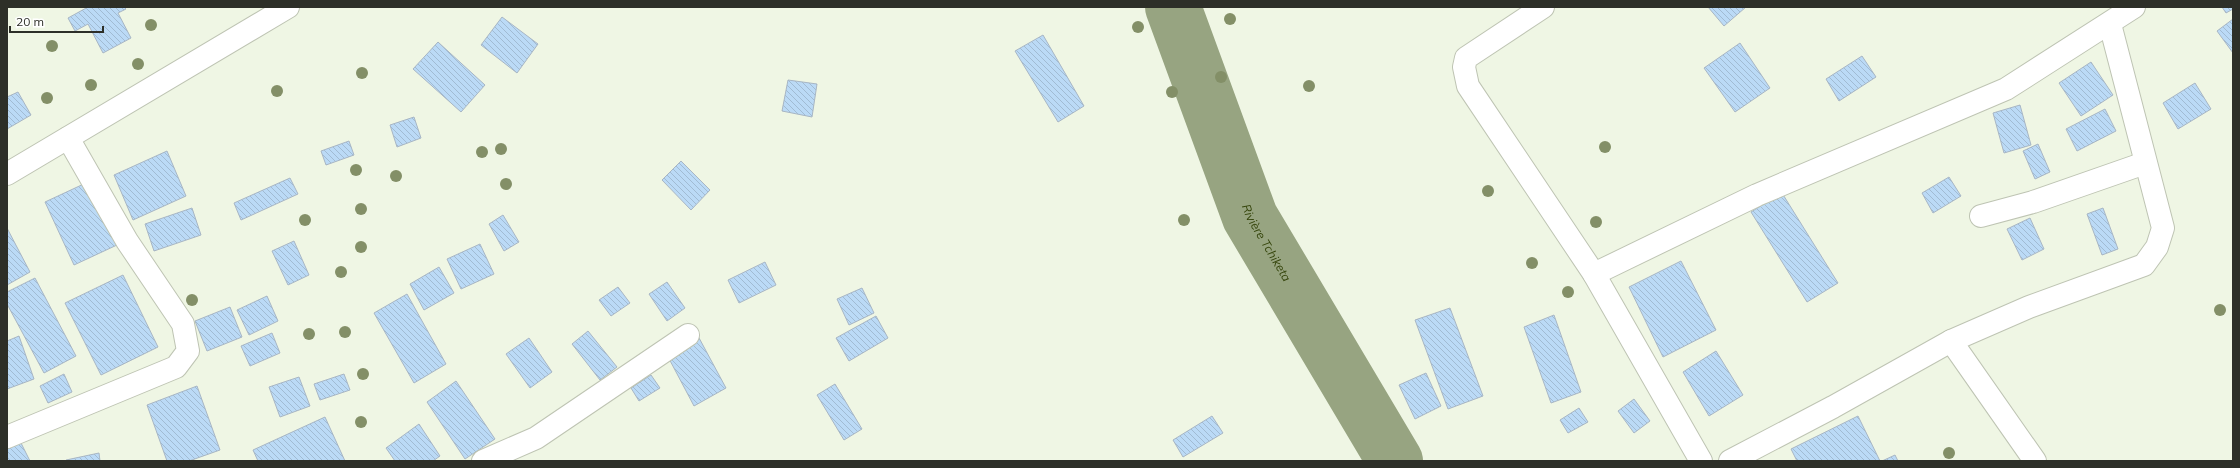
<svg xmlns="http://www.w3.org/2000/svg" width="2240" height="468" viewBox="0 0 2240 468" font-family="Mulish,sans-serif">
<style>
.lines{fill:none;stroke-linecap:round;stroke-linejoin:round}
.river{stroke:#97a481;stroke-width:56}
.building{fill:url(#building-back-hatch);stroke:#a8b6c4}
.street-casing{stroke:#bec4b3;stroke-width:24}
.street{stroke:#fff;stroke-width:22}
.tree{fill:#838f67}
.labels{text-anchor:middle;stroke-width:4;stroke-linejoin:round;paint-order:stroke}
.water-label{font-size:12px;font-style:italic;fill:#34440a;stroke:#fff}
</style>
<defs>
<pattern id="building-back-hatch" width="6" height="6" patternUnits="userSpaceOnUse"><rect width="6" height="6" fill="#bbdaf6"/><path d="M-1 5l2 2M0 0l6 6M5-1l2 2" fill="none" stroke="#a1bbd3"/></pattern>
</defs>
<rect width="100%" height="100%" fill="#eff6e4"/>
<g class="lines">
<path class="river" id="s1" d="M1173,7L1250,217L1395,461"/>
</g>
<g class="building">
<path d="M88,7H124L126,9L118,13L131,38L103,53L88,24L75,31L68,18Z"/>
<path d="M1708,7H1746L1724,26Z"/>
<path d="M2222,7H2233V9L2226,13Z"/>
<path d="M502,17L538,44L517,73L481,45Z"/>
<path d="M2233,19V53L2217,31Z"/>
<path d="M1043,35L1084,106L1058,122L1015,51Z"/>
<path d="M438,42L485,85L461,112L413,69Z"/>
<path d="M1740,43L1770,88L1735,112L1704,68Z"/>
<path d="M1862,56L1876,77L1839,101L1826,79Z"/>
<path d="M2091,62L2113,95L2081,116L2059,83Z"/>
<path d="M788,80L817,84L812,117L782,111Z"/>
<path d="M2195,83L2211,109L2178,129L2163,103Z"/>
<path d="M18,92L31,115L7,129V97Z"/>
<path d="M2020,105L2031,145L2004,153L1993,113Z"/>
<path d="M2105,109L2116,131L2077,151L2066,129Z"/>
<path d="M414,117L421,138L397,147L390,125Z"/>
<path d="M349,141L354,155L326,165L321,151Z"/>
<path d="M2038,144L2050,172L2035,179L2023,151Z"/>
<path d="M167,151L186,196L133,220L114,175Z"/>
<path d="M681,161L710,190L691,210L662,180Z"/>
<path d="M1949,177L1961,196L1933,213L1922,193Z"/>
<path d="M290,178L298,194L241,220L234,203Z"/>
<path d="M88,182L117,245L74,265L45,202Z"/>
<path d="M1782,193L1838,283L1807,302L1751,212Z"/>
<path d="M192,208L201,235L154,251L145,224Z"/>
<path d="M2103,208L2118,249L2102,255L2087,214Z"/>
<path d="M503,215L519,242L504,251L489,224Z"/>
<path d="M2030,218L2044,249L2022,260L2007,229Z"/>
<path d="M7,228L30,272L7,285Z"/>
<path d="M294,241L309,275L288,285L272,251Z"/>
<path d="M480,244L494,274L461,289L447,259Z"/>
<path d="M1681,261L1716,330L1663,357L1629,287Z"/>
<path d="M765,262L776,285L739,303L728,280Z"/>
<path d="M439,267L454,293L424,310L410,284Z"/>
<path d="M123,275L158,347L101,375L65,303Z"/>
<path d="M35,278L76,356L44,373L7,304V292Z"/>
<path d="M667,282L685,308L667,321L649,294Z"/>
<path d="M618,287L630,303L611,316L599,300Z"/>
<path d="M862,288L874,313L849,325L837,299Z"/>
<path d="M407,294L446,364L414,383L374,313Z"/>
<path d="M267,296L278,321L249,335L237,310Z"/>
<path d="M230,307L242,337L207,351L195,321Z"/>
<path d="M1450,308L1483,396L1448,409L1415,320Z"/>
<path d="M1554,315L1581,392L1551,403L1524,327Z"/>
<path d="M876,316L888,338L849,361L836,338Z"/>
<path d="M588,331L617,367L600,380L572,344Z"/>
<path d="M272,333L280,353L250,366L241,346Z"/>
<path d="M19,336L34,379L7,389V341Z"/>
<path d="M698,336L726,388L694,406L666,353Z"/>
<path d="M529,338L552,372L530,388L506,354Z"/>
<path d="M1716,351L1743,395L1709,416L1683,372Z"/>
<path d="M1426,373L1441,406L1415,419L1399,385Z"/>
<path d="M64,374L72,392L48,403L40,386Z"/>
<path d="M344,374L350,390L320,400L314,384Z"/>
<path d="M651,375L660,388L639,401L631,388Z"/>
<path d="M299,377L310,406L280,417L269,387Z"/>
<path d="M456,381L495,439L465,459L427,402Z"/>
<path d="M835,384L862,429L844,440L817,395Z"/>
<path d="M197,386L220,450L189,461H167L147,405Z"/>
<path d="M1634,399L1650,421L1634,433L1618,411Z"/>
<path d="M1579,408L1588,422L1568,433L1560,420Z"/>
<path d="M1212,416L1223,433L1183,457L1173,440Z"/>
<path d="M1858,416L1880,461H1797L1791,449Z"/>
<path d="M325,417L345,461H258L253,450Z"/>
<path d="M419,424L440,456L433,461H395L386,448Z"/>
<path d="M21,443L30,461H7V449Z"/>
<path d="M99,453L100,461H66V460Z"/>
<path d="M1895,455L1898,461H1882Z"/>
</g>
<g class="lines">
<defs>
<g id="street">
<path d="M1543,7L1466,58L1464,67L1468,86L1594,274L1701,461"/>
<path d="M7,174L288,7"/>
<path d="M1981,216L2033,202L2145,163"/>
<path d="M1594,274L1757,195L2006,89L2134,7"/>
<path d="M1951,341L2035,461"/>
<path d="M7,437L176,367L188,351L183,324L127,241L68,138"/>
<path d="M483,461L536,438L688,335"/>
<path d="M1730,461L1833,407L1951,341L2029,307L2144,265L2157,247L2163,228L2110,24"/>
</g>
</defs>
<use href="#street" class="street-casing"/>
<use href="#street" class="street"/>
</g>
<g class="tree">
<circle cx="1230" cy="19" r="6"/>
<circle cx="151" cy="25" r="6"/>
<circle cx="1138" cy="27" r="6"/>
<circle cx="52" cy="46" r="6"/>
<circle cx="138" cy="64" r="6"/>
<circle cx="362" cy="73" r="6"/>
<circle cx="1221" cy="77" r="6"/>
<circle cx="91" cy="85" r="6"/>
<circle cx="1309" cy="86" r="6"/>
<circle cx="277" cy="91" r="6"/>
<circle cx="1172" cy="92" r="6"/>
<circle cx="47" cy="98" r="6"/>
<circle cx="1605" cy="147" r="6"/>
<circle cx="501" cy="149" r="6"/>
<circle cx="482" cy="152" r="6"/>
<circle cx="356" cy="170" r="6"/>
<circle cx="396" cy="176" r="6"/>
<circle cx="506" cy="184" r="6"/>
<circle cx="1488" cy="191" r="6"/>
<circle cx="361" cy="209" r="6"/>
<circle cx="305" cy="220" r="6"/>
<circle cx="1184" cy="220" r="6"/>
<circle cx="1596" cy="222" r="6"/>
<circle cx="361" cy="247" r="6"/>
<circle cx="1532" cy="263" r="6"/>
<circle cx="341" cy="272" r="6"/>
<circle cx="1568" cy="292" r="6"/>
<circle cx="192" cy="300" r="6"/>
<circle cx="2220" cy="310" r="6"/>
<circle cx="345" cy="332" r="6"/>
<circle cx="309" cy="334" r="6"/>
<circle cx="363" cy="374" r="6"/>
<circle cx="361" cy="422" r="6"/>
<circle cx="1949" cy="453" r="6"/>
</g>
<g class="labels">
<g class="water-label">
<text dy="4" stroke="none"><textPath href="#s1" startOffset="254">Rivière Tchiketa</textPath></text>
</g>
</g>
<rect width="2240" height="468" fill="none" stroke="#2d2f28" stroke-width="16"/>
<path d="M10 26v6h93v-6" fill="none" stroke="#2d2f28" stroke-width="2"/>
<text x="16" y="26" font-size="12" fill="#2d2f28" stroke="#ffffff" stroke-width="3" paint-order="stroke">20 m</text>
</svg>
